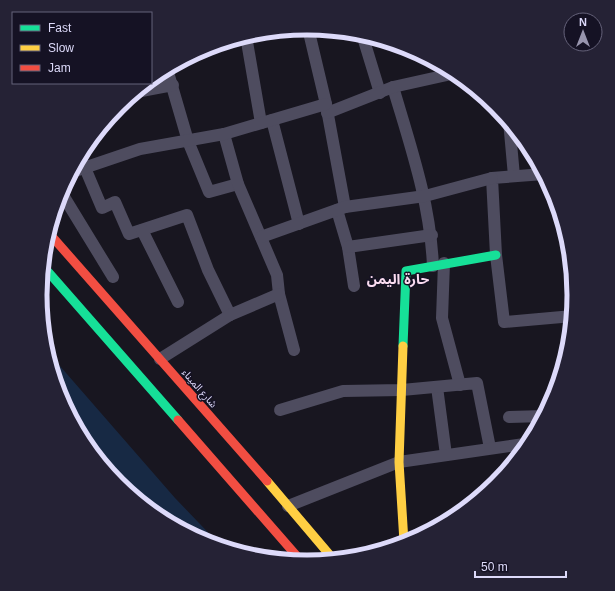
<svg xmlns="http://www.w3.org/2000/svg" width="615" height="591" viewBox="0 0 615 591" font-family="Arial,'Noto Sans Arabic',sans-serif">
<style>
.water{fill:#172944}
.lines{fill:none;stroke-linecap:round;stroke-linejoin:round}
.street{stroke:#4e4c5f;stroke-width:12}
.fast{stroke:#16e098;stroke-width:9}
.slow{stroke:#ffcf43;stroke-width:9}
.jam{stroke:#f24e42;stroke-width:9}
.labels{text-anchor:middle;stroke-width:3;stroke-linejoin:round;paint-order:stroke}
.street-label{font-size:10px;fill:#dddafa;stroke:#151224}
.district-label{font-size:14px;font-weight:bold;fill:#fadcf0;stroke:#151224}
.rim{fill:none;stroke:#dddafa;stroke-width:5}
</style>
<rect width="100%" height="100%" fill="#181620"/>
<path class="water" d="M46,350L175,498L223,548C158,528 104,480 73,421C68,413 63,405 60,396C54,381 50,365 46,350Z"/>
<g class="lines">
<g class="street">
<path d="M308,28L326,104L345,207"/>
<path d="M362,34L380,93"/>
<path d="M246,36L261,123"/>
<path d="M167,69L188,141L209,192L238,184"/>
<path d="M393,87C411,148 430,202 433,266"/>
<path d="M136,92L173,85"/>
<path d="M327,113L393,87L456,73"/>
<path d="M272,120L299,224"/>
<path d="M509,121L514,176"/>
<path d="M224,134L238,184L277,275L279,294L294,350"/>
<path d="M80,156L102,208L115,202L129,234L187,215L208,270L230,315"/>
<path d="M72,172L140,149L224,134L326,104"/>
<path d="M544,174L492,178L496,255L504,322L573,316"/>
<path d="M61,192L113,277"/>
<path d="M337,210L348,247L354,286"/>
<path d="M142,230L178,302"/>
<path d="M261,237L345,207L425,196L492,178"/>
<path d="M348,247L432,235"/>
<path d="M444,263L442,318L460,385"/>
<path d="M160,359L230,315L279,294"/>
<path d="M437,387L446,455"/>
<path d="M280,410L343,391L402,390L477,383L490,448"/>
<path d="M509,417L545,416"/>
<path d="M288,506L399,462L531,443"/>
</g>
<g class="fast">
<path d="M43,266L178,420"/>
<path d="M403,346L406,271L496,255"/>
</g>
<g class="slow">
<path d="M267,481L334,560"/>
<path d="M393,548L404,542L399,462L403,346"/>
</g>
<g class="jam">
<path d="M48,232L267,481"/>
<path d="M178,420L302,562"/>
</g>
</g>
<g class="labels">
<g class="street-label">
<text transform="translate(200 388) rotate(49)" y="4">شارع الميناء</text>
</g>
<g class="district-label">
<text x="398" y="284">حارة اليمن</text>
</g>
</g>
<path d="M0 0H615V591H0ZM47 295a260 260 0 1 1 520 0a260 260 0 1 1-520 0Z" fill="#252235" fill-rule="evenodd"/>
<path class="rim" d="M47 295a260 260 0 1 1 520 0a260 260 0 1 1-520 0Z"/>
<rect x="12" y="12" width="140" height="72" fill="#151224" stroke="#65627a"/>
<rect x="20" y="25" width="20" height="6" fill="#16e098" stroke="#65627a"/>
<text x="48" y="32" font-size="12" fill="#dddafa">Fast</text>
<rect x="20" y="45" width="20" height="6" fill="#ffcf43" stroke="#65627a"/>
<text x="48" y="52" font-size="12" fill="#dddafa">Slow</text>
<rect x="20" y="65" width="20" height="6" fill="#f24e42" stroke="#65627a"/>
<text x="48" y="72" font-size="12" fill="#dddafa">Jam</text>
<g transform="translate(583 32)"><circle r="19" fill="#151224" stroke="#65627a"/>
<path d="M0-3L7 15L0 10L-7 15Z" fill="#9895ae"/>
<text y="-6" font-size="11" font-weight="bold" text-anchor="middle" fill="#dddafa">N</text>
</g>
<path d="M475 571v6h91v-6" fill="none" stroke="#dddafa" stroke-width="2"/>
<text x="481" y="571" font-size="12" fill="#dddafa" stroke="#151224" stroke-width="3" paint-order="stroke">50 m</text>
</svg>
